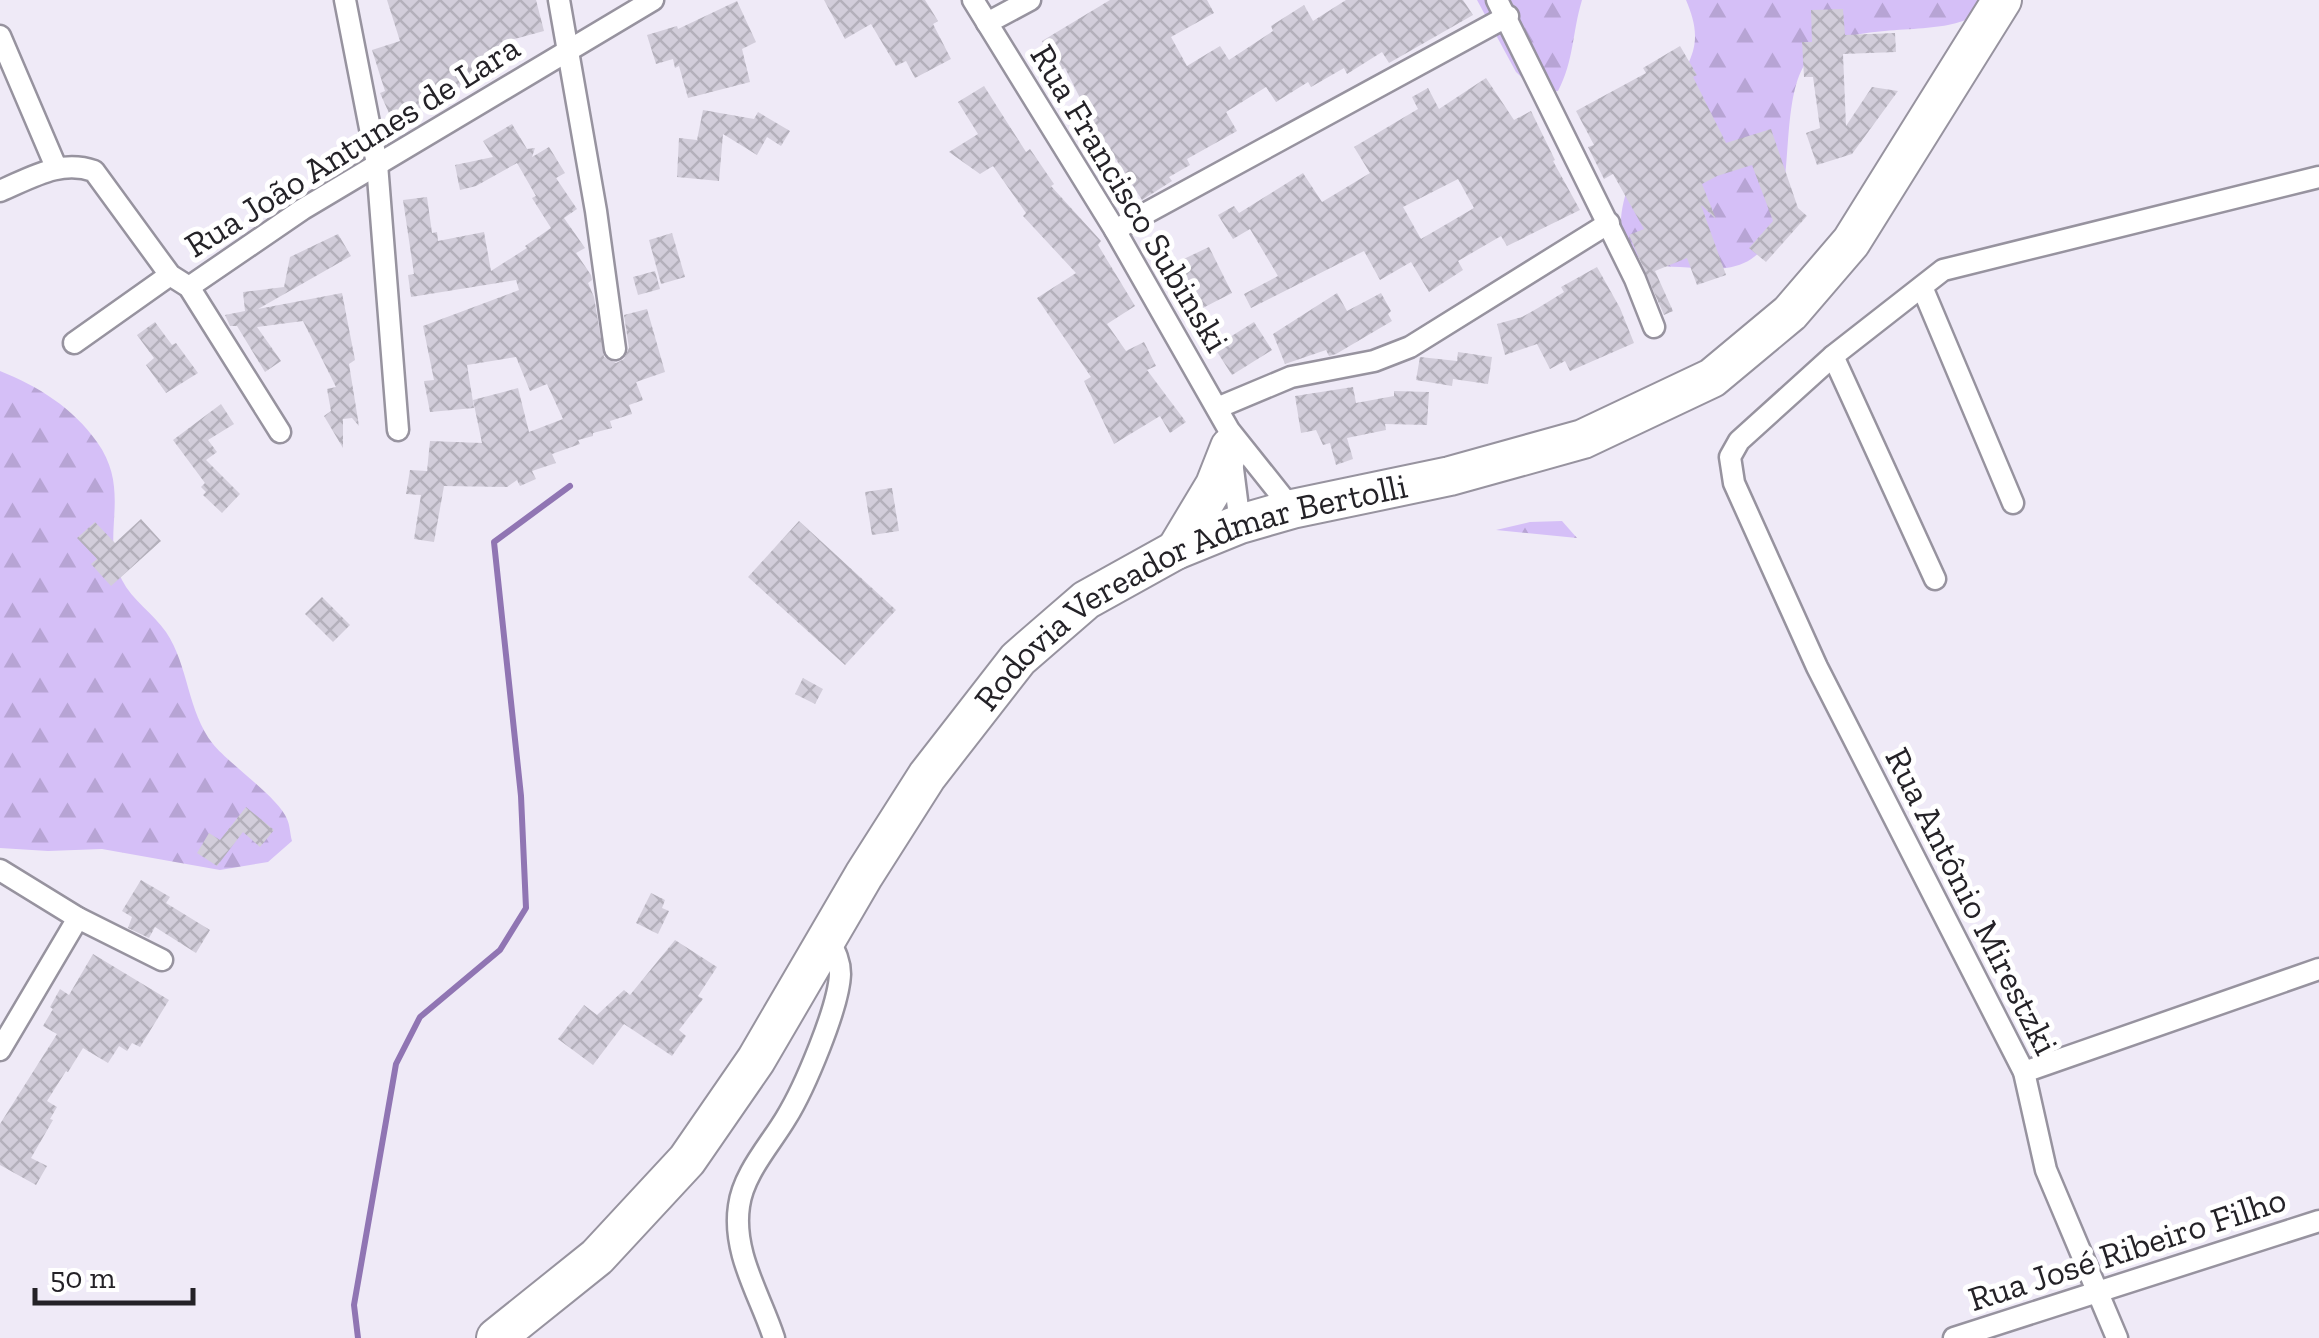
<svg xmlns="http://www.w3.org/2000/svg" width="2319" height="1338" viewBox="0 0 2319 1338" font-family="'Zilla Slab',serif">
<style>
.forest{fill:url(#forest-firs)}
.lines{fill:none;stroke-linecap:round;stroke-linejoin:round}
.stream{stroke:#9075b3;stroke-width:6}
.building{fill:url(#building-cross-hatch);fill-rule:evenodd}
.street-casing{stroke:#97939f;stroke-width:25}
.highway-casing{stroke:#97939f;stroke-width:42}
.street{stroke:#fff;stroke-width:20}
.highway{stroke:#fff;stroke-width:38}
.labels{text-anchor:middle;stroke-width:10;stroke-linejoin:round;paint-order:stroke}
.street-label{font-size:35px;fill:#242227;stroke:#fff}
</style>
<defs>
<pattern id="forest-firs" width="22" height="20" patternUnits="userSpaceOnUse" patternTransform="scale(2.5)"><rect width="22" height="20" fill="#d5bff7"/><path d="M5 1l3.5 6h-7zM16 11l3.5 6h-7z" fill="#b7a4d4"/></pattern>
<pattern id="building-cross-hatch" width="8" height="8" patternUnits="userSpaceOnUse" patternTransform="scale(2.5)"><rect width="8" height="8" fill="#d2cdda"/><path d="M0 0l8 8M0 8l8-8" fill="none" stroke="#b4b0bb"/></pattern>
</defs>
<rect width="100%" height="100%" fill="#efeaf7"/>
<g class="forest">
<path d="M1477,0H1582C1572,33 1574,61 1558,91L1538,93L1516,72Z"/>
<path d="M1686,0H2002C1985,11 1969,21 1948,25C1908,33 1839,25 1810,57C1767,106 1815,256 1726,268C1711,270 1695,268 1680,267C1548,265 1677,106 1693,51C1698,33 1693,17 1686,0Z"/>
<path d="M0,371C38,386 73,408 97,442C133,492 99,537 122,580C132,600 153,613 166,632C189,666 187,711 213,744C229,764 279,798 287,819C290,825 290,834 292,841L268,862L220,870L102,849L48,851L0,848Z"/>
<path d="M1562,521L1577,538L1496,530L1530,522Z"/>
</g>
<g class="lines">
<path class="stream" d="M358,1338L354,1305L396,1064L420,1017L500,950L526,908L521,796L494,542L570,486"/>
</g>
<g class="building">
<path d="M387,0H536L544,31L503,42L511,64L484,75L486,80L448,91L453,99L427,114L423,107L393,122L380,93L385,91L372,50L400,41Z"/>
<path d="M824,0H925L938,21L933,24L951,59L915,78L906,61L896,66L871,24L845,39Z"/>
<path d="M1110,0H1207L1214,13L1171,37L1187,66L1220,46L1229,60L1273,31L1271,26L1304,5L1313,21L1346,0H1463L1473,15L1389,63L1382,52L1347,74L1344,68L1311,87L1308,82L1276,102L1266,87L1226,112L1237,131L1187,159L1190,165L1169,177L1172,181L1142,200L1091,120L1065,68L1059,71L1042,41Z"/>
<path d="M737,1L756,42L742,49L750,82L688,98L679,66L675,68L673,59L656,64L647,35L677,26L678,29Z"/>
<path d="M1843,9L1845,35L1895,33L1896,52L1843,54L1846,126L1872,87L1898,91L1852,154L1817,165L1806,133L1820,128L1813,77H1804L1802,42H1812L1811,10Z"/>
<path d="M1680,46L1697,75L1693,77L1726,143L1771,129L1798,208L1807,216L1766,262L1749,248L1773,221L1752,165L1717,176L1702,184L1716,219L1701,205L1726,275L1697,285L1687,258L1655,271L1673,311L1664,315L1629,235L1644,229L1613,174L1604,179L1588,147L1594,145L1576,111L1646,73L1643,68Z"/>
<path d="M1486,78L1514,120L1531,111L1555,160L1553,161L1580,210L1507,246L1501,236L1458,261L1463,270L1429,292L1411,262L1380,280L1364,251L1251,308L1244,294L1278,276L1250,229L1233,239L1218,215L1234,206L1239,213L1303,173L1322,202L1370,173L1354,147L1418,109L1412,97L1428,88L1439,109ZM1458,179L1474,208L1421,239L1403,207Z"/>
<path d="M984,86L1026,152L1030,149L1054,184L1051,186L1101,241L1098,245L1135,306L1107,324L1126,351L1144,342L1156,366L1147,370L1186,422L1170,433L1160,416L1114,444L1084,381L1091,377L1037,298L1076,273L1023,216L1026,213L993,166L980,174L949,152L978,134L958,102Z"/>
<path d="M703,110L754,119L758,112L790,131L781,146L767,137L757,155L723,134L719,181L677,177L679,138L697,140Z"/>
<path d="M512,124L527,149L535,148L532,157L549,147L565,173L556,178L577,209L564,218L585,248L576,253L591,275L592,280L588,283L594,297L604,357L616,363L624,359L629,348L624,315L647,309L665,372L636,382L643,400L629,405L632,414L610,421L612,428L593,433V436L578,440L580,444L552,454L556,463L532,471L536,479L520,486L517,480L507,487L444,486L434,542L414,539L421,495L406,494L410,470L427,471L430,441L482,443L473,400L518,388L529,432L563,419L547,384L530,391L516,357L467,365L474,408L430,412L424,381L434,380L423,326L519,290L516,280L411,297L408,275L414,274L403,200L427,197L432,233L437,232L438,241L484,232L491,271L527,248L525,246L551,228L532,198L536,196L517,163L476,186L460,190L455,165L493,157L483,141Z"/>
<path d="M672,233L685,277L661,284L649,240Z"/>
<path d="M338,234L351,256L258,309L342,293L355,360L349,364L359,426L352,418L343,419V448L324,416L331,411L327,389L336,387L303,321L257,327L281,361L265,372L237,326H230L225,315L245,311L243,292L284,287L290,257Z"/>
<path d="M1209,247L1232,293L1193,313L1171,265Z"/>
<path d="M1597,267L1620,308L1634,343L1570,371L1565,361L1550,369L1537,344L1505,355L1497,324L1522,317L1538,308L1564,292L1561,287Z"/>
<path d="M655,271L660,289L638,295L633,277Z"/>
<path d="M1337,293L1347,311L1381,293L1391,311L1388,314L1392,321L1336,354L1329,356L1326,350L1285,364L1273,334Z"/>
<path d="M155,322L172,345L176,343L198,373L166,393L146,365L154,358L137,335Z"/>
<path d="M1254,322L1272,350L1232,375L1214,347Z"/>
<path d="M1458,352L1492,357L1488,384L1453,379L1452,386L1416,380L1420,357L1457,361Z"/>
<path d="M1353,387L1356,403L1394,396V391L1429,392L1427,425L1385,424L1386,430L1347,438L1353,459L1336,465L1330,443L1323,445L1316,430L1301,433L1295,396Z"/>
<path d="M221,404L234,424L208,440L217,452L206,460L240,494L222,513L203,495L206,492L201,487L205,483L173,440Z"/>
<path d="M892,488L899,531L872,535L865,492Z"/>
<path d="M141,519L161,541L111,586L91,564L97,559L77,538L95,522L115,543Z"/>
<path d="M799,521L896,610L845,665L748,577Z"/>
<path d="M322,597L350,625L333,642L305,614Z"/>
<path d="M803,678L823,689L815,704L795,694Z"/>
<path d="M246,807L274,830L260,847L243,832L217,866L197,853L209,833L220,840Z"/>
<path d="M141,880L170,897L166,903L210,930L196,953L155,927L149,938L128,928L132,917L122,911Z"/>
<path d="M651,893L665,900L662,908L669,911L658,934L636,923Z"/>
<path d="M675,940L717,967L698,996L703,999L679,1030L686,1036L672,1056L624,1024L593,1065L558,1039L584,1005L597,1015L624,990L630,995Z"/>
<path d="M93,954L169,1000L140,1047L132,1043L127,1051L119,1046L108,1063L83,1048L68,1072L66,1071L47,1101L57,1107L50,1119L53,1120L31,1158L47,1166L36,1185L0,1165V1124L57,1034L43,1026L53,1009L50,1007L60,989L69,995Z"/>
</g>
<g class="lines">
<defs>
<g id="street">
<path d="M345,0L377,164L398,430"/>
<path d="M559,0L596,211L615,349"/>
<path d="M973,0L1115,230L1229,430L1292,509"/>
<path d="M1497,0L1635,279L1654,327"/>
<path d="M987,23L1030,0"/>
<path d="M0,36L56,167"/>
<path d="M0,191C31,178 60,159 94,171L170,275L189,287L280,432"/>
<path d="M1115,230L1508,16"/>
<path d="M189,287L303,209L653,0"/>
<path d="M1922,287L2013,503"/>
<path d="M74,343L170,275"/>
<path d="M1833,356L1935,579"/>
<path d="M1217,408L1291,377L1374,361L1410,347L1609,223"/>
<path d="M1232,461L1240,524"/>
<path d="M0,870L78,918L162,960"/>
<path d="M0,1050L78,918"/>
<path d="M2024,1072L2319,969"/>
<path d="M774,1338C760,1295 732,1253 739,1206C743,1174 770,1145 786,1118C804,1089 839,1007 840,974C840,960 834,950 828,938"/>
<path d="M1954,1338L2319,1221"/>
<path d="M2117,1338L2046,1170L2024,1072L1817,667L1734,483L1730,457L1739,441L1833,356L1943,270L2319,177"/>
</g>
<g id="highway">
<path d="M1176,550L1215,485L1230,447"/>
<path id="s1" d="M496,1338L597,1257L687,1160L756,1060L864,875L927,776L1018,659L1086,600L1176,550L1240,524L1292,509L1450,476L1583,439L1712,378L1790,313L1851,242L2002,0"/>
</g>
</defs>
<use href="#street" class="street-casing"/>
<use href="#highway" class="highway-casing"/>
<use href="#street" class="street"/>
<use href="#highway" class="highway"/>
</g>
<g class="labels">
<g class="street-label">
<text transform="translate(352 146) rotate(-32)" y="12">Rua João Antunes de Lara</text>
<text transform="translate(1130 198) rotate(59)" y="12">Rua Francisco Subinski</text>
<text dy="12" stroke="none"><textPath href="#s1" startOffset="1050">Rodovia Vereador Admar Bertolli</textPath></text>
<text transform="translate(1972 901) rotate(63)" y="12">Rua Antônio Mirestzki</text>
<text transform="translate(2127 1249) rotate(-18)" y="12">Rua José Ribeiro Filho</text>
</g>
</g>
<path d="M35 1288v15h158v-15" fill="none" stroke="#242227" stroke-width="5"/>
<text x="50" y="1288" font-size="30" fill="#242227" stroke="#ffffff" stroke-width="8" paint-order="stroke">50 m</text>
</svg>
